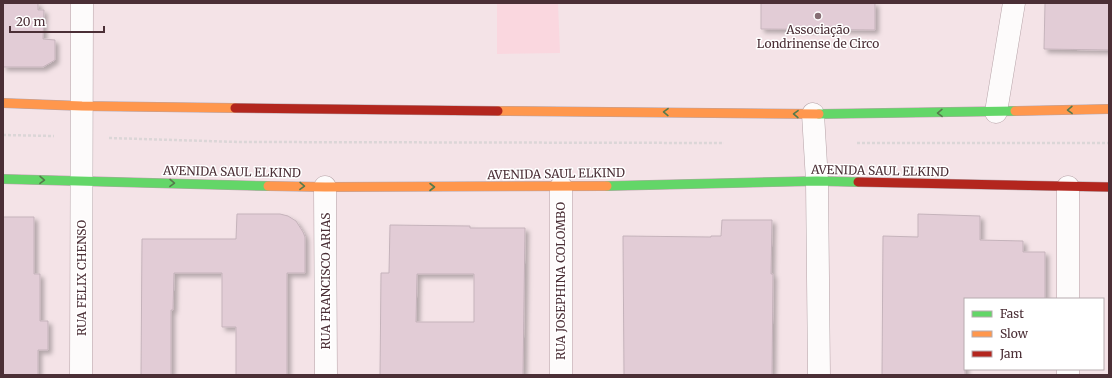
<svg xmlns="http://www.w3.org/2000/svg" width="1112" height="378" viewBox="0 0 1112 378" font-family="Merriweather,serif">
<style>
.built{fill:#fad7df}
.building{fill:#e2ccd6;stroke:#c5b3bb;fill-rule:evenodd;filter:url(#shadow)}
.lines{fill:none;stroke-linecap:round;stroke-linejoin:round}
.street-casing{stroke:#b5a2a7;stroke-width:23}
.fast-casing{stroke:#b5a2a7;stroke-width:10}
.slow-casing{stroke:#b5a2a7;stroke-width:10}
.jam-casing{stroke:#b5a2a7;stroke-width:10}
.path{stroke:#dbd6d7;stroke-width:2.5;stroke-dasharray:3 2;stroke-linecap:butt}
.street{stroke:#fdfbfb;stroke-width:22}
.fast{stroke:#63d668;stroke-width:9}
.slow{stroke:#ff974d;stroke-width:9}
.jam{stroke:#b3261e;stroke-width:9}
.oneway{stroke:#567a4c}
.poi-dot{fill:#866e74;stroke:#fff;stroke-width:1.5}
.labels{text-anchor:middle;stroke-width:3;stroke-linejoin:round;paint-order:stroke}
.poi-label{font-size:12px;fill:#4b2f36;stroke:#fff}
.street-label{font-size:12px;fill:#4b2f36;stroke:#fff}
</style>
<defs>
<filter id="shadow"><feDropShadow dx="3.5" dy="3.5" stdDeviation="2" flood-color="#0004"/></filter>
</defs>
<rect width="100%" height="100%" fill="#f4e3e7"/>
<path class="built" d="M497,3H558L560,53L497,54Z"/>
<g class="building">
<path d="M3,3H38V10H44L43,39L55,40V60L43,67H3Z"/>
<path d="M761,3H875V30L761,29Z"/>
<path d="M1045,3H1109V50L1044,49Z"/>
<path d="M237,214H280L288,216L296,221L303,232L305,237V273H287V375H236V327H222V273H174L173,310H171V375H141L142,239H236Z"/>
<path d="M918,214L980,216V240L1023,241V252H1045V299H965V375H882L883,236L918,237Z"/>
<path d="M3,217H34V274H40V321H48V350H38V375H3Z"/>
<path d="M722,220H772L771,274H773L772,375H624L623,236L711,237V236H721Z"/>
<path d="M390,225L470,226V228H525L523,375H380L381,273H389ZM417,274H474V322H416Z"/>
</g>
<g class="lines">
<defs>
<g id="street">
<path d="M996,112L1014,3"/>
<path d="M813,114L817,181L819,375"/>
<path d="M325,187L326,375"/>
<path d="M561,187V375"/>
<path d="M1068,187V299"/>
<path d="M1068,369V375"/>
<path d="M81,375L82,3"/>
</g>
<g id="fast">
<path d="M819,114L1015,111"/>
<path d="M3,179L268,186"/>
<path d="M607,186L817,181L858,182"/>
</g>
<g id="slow">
<path d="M3,103L82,106L235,108"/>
<path d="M498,111L819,114"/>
<path d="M1015,111L1109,109"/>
<path d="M268,186L325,187L607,186"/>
</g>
<g id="jam">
<path d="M235,108L498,111"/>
<path d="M858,182L1109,187"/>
</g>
</defs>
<use href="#street" class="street-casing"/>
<use href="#fast" class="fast-casing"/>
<use href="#slow" class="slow-casing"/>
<use href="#jam" class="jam-casing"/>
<g class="path">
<path d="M3,135L54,136"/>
<path d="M109,138L239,142L724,143"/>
<path d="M857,143H1109"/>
</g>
<use href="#street" class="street"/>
<use href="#fast" class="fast"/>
<use href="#slow" class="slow"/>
<use href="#jam" class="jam"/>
</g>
<defs><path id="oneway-chevron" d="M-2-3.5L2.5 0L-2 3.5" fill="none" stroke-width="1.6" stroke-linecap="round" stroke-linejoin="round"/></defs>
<g class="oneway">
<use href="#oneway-chevron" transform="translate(1070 110) rotate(179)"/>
<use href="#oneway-chevron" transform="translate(666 112) rotate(-179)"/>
<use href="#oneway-chevron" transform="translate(940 113) rotate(179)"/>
<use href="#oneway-chevron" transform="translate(796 114) rotate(-179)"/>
<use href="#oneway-chevron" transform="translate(42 180) rotate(1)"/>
<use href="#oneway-chevron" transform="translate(172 183) rotate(1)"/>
<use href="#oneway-chevron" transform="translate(302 186) rotate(1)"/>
<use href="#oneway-chevron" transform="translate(432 187)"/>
</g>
<circle class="poi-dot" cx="818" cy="16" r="4"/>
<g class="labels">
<g class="poi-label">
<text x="818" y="34">Associação<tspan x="818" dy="14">Londrinense de Circo</tspan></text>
</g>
<g class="street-label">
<text transform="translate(880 171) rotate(1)" y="4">AVENIDA SAUL ELKIND</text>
<text transform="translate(232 172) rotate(1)" y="4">AVENIDA SAUL ELKIND</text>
<text transform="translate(556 174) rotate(-1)" y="4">AVENIDA SAUL ELKIND</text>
<text transform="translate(82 278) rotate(-90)" y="4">RUA FELIX CHENSO</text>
<text transform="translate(326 281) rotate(-90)" y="4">RUA FRANCISCO ARIAS</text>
<text transform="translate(561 281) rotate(-90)" y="4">RUA JOSEPHINA COLOMBO</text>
</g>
</g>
<rect width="1112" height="378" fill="none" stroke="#4b2f36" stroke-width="8"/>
<rect x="964" y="298" width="140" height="72" fill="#ffffff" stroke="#b7acaf"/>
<rect x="972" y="311" width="20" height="6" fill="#63d668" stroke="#b7acaf"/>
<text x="1000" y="318" font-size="12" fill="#4b2f36">Fast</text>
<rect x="972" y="331" width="20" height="6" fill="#ff974d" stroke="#b7acaf"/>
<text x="1000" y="338" font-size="12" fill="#4b2f36">Slow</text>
<rect x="972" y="351" width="20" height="6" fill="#b3261e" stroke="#b7acaf"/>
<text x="1000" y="358" font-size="12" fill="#4b2f36">Jam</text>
<path d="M10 26v6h94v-6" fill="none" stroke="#4b2f36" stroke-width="2"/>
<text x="16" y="26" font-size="12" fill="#4b2f36" stroke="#ffffff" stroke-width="3" paint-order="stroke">20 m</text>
</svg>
